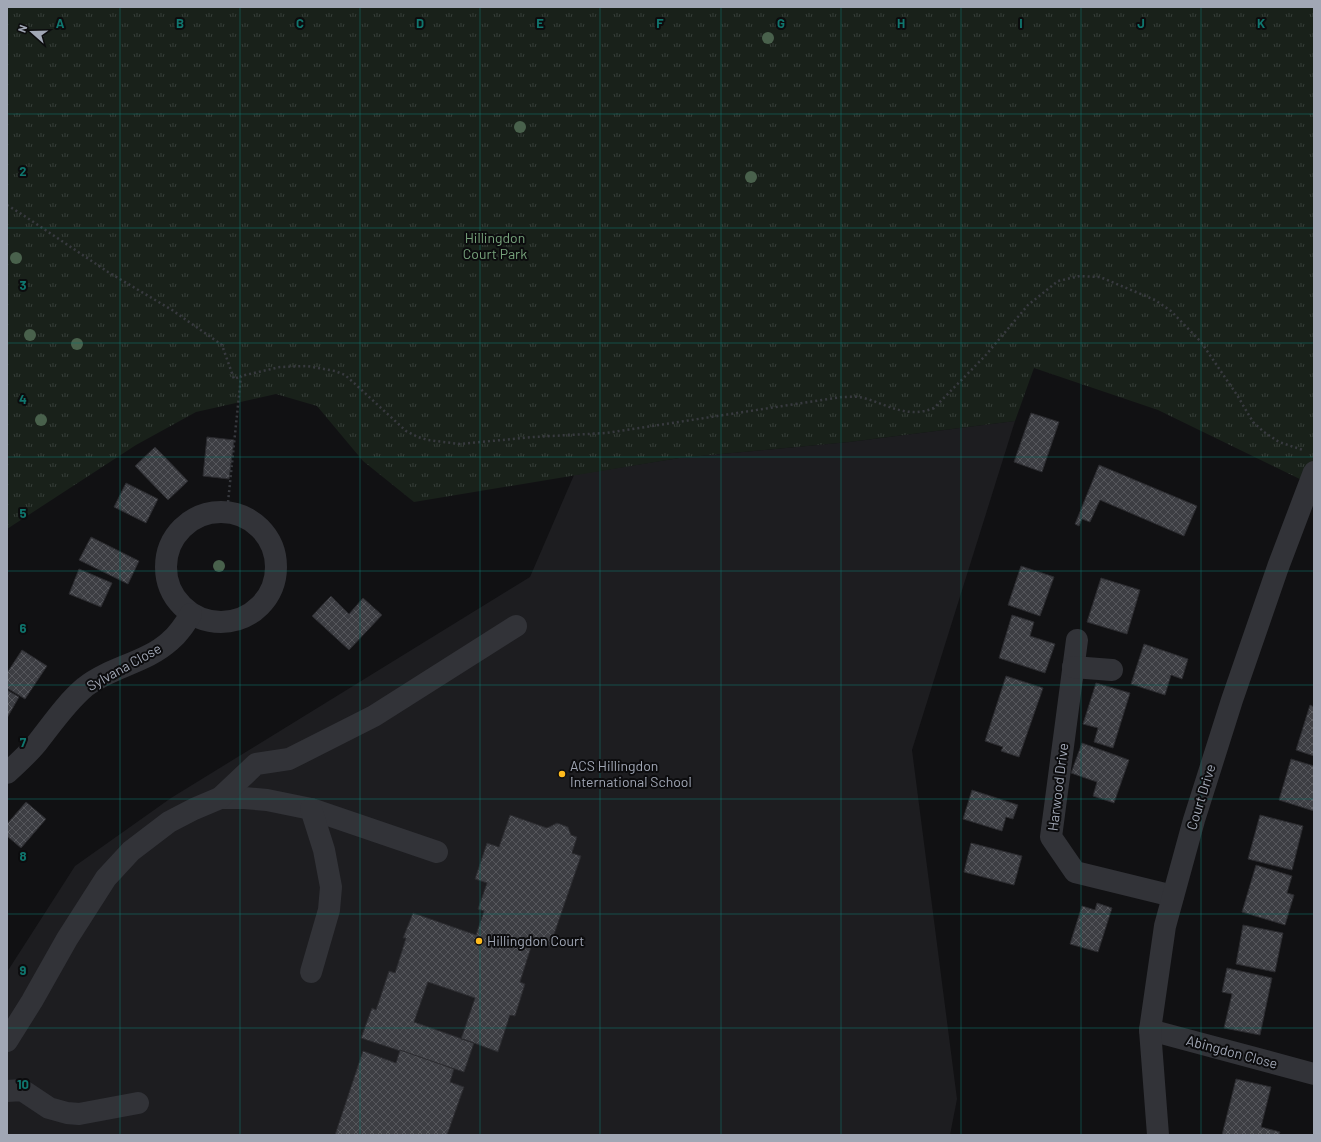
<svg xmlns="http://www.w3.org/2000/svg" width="1321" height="1142" viewBox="0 0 1321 1142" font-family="Barlow,sans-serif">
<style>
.built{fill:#1d1d20}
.park{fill:url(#park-tufts)}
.building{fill:url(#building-cross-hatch);stroke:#2b2b2f;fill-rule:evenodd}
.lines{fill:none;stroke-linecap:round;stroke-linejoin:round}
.path{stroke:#383a3f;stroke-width:2.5;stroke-dasharray:2 3;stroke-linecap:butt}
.minor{stroke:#323338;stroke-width:22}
.tree{fill:#49614c}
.grid{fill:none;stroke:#0f766e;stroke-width:1;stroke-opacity:0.55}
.poi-dot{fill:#ffbb1d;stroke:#0c0c0e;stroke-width:1.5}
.labels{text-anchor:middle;stroke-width:4;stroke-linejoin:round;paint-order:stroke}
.park-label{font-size:14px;fill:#76a27b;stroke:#0c0c0e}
.street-label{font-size:14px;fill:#a1a7b5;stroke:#0c0c0e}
.poi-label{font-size:14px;fill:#a1a7b5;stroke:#0c0c0e;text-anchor:start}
.grid-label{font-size:13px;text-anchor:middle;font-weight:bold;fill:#0f766e;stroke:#0c0c0e;stroke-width:4;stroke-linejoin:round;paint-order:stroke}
</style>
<defs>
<pattern id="park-tufts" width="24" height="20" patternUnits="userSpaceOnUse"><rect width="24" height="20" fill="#19211a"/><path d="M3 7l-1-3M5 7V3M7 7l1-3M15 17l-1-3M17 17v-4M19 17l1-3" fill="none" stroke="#373e39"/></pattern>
<pattern id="building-cross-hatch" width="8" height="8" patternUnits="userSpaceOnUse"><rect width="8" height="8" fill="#3d3e43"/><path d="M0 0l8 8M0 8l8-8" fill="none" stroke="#56575c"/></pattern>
</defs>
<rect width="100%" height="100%" fill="#111113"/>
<path class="built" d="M1015,421L912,750L957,1099L950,1135H7V972L75,866L171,798L530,577L574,475L679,458L849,442Z"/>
<path class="park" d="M7,7H1314V472L1310,484L1158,410L1034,368L1015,421L849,442L679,458L414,502L363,461L317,406L276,394L196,412L136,445L7,529Z"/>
<g class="building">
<path d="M1031,413L1059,422L1042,472L1014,462Z"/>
<path d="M207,437L234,440L229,479L203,476Z"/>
<path d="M155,447L188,481L168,500L135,466Z"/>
<path d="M1099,465L1197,506L1184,536L1100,500L1090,522L1082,519L1079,526L1075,524Z"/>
<path d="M126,483L158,499L146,523L114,507Z"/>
<path d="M91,537L139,561L128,584L79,560Z"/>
<path d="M1021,566L1054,577L1040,616L1008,605Z"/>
<path d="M79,569L112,583L101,607L69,594Z"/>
<path d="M1101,578L1140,590L1127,634L1087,622Z"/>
<path d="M331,596L349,614L363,598L382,615L349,650L312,616Z"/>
<path d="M1012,615L1034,622L1030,636L1055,644L1045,673L999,658Z"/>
<path d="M1144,644L1188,659L1182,679L1171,675L1165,695L1131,684Z"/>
<path d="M22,650L47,666L25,699L7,688V673Z"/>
<path d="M1006,676L1043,688L1019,757L1001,751L1003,747L985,741Z"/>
<path d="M1096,683L1130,693L1113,748L1094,742L1098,728L1083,724Z"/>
<path d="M7,690L19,697L7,718Z"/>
<path d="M1310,705L1314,707V756L1296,750Z"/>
<path d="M1082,743L1129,760L1114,803L1093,796L1097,782L1071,773Z"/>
<path d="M1291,759L1314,766V811L1279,800Z"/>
<path d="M972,790L1018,805L1013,819L1006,817L1002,831L963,819Z"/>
<path d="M26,802L46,819L21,848L7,836V824Z"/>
<path d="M510,815L547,828L557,823L568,827L571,835L577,837L572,853L581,856L550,946L543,944L542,947L532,944L520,982L525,984L515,1016L510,1015L498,1052L474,1043L464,1072L361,1038L372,1008L376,1010L389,971L395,973L406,938H403L413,913L476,935L484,911L478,909L487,883L475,879L487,843L499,847ZM428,982L475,998L461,1039L474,1043L414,1022Z"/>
<path d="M1260,815L1303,826L1292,870L1248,859Z"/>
<path d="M971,843L1022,856L1014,885L964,872Z"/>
<path d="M1256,865L1292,876L1287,893L1294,895L1285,925L1242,912Z"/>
<path d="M1097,903L1112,908L1098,952L1070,944L1082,906L1095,910Z"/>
<path d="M1243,925L1283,933L1275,972L1236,964Z"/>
<path d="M1227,968L1272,978L1260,1035L1224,1028L1232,994L1222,992Z"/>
<path d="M400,1050L454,1069L450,1082L464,1087L447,1135H335L363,1051L396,1063Z"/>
<path d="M1236,1079L1271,1087L1261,1127L1280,1132L1279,1135H1222Z"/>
</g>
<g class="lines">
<g class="path">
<path d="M7,205L23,215L108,272L172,310L222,345L234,379L241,376"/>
<path d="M227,512L241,376L280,367L307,366L335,371L345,375L354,383L406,431L418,437L428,440L460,444L533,437L606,433L842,397C849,397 857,396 864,398C888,405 908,419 934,408L985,356L1028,305L1058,281L1080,276L1100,277L1155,300L1171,311L1201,342L1237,395L1253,422L1264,432L1279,442L1303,450"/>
</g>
<g class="minor">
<circle cx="221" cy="567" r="55"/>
<path d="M1077,640L1051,837L1075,872L1173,896"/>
<path d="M1073,667L1112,670"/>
<path d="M7,773C17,764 28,754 37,743C52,724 66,703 85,687C110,667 146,663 170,641C179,634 185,624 191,614"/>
<path d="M220,798H244L267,800L311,809L437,852"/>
<path d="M311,972L329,910L331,887L324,850L311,809"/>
<path d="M1150,1030L1314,1074"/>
<path d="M7,1041L32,1001L67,939L106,878L131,851L169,822L194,809L220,798L256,764L289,759L374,716L516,626"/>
<path d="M7,1091L22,1090L49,1108L67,1113L79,1114L138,1103"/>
<path d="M1158,1135L1150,1030L1165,926L1194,820L1232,700L1278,567L1314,472"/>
</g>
</g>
<g class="tree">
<circle cx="768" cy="38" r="6"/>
<circle cx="520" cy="127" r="6"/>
<circle cx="751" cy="177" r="6"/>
<circle cx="16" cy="258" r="6"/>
<circle cx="30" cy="335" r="6"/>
<circle cx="77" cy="344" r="6"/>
<circle cx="41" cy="420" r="6"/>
<circle cx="219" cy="566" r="6"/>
</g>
<path class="grid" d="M120,7V1135M240,7V1135M360,7V1135M480,7V1135M600,7V1135M721,7V1135M841,7V1135M961,7V1135M1081,7V1135M1201,7V1135M7,114H1314M7,228H1314M7,343H1314M7,457H1314M7,571H1314M7,685H1314M7,799H1314M7,914H1314M7,1028H1314"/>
<g class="poi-dot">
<circle cx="562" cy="774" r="4"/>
<circle cx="479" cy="941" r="4"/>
</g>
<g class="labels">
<g class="park-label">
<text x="495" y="243">Hillingdon<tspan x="495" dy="16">Court Park</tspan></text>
</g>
<g class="street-label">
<text transform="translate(124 667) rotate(-29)" y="5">Sylvana Close</text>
<text transform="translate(1058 787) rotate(-83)" y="5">Harwood Drive</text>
<text transform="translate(1201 797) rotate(-73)" y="5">Court Drive</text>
<text transform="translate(1232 1052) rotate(15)" y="5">Abingdon Close</text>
</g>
<g class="poi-label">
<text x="570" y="771">ACS Hillingdon<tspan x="570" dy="16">International School</tspan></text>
<text x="487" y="946">Hillingdon Court</text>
</g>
</g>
<g class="grid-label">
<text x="60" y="28">A</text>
<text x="180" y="28">B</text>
<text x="300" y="28">C</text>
<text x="420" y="28">D</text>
<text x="540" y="28">E</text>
<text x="660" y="28">F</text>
<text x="781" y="28">G</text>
<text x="901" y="28">H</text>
<text x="1021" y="28">I</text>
<text x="1141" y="28">J</text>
<text x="1261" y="28">K</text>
<text x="23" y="176">2</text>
<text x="23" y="290">3</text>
<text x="23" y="404">4</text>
<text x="23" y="518">5</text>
<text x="23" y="633">6</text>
<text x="23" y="747">7</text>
<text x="23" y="861">8</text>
<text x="23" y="975">9</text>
<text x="23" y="1089">10</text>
</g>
<rect width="1321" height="1142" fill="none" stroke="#a1a7b5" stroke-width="16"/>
<g transform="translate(32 32) rotate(290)" stroke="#0c0c0e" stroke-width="3" paint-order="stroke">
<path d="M0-3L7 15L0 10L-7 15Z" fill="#a1a7b5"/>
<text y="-6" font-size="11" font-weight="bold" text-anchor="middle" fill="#a1a7b5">N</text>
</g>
</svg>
